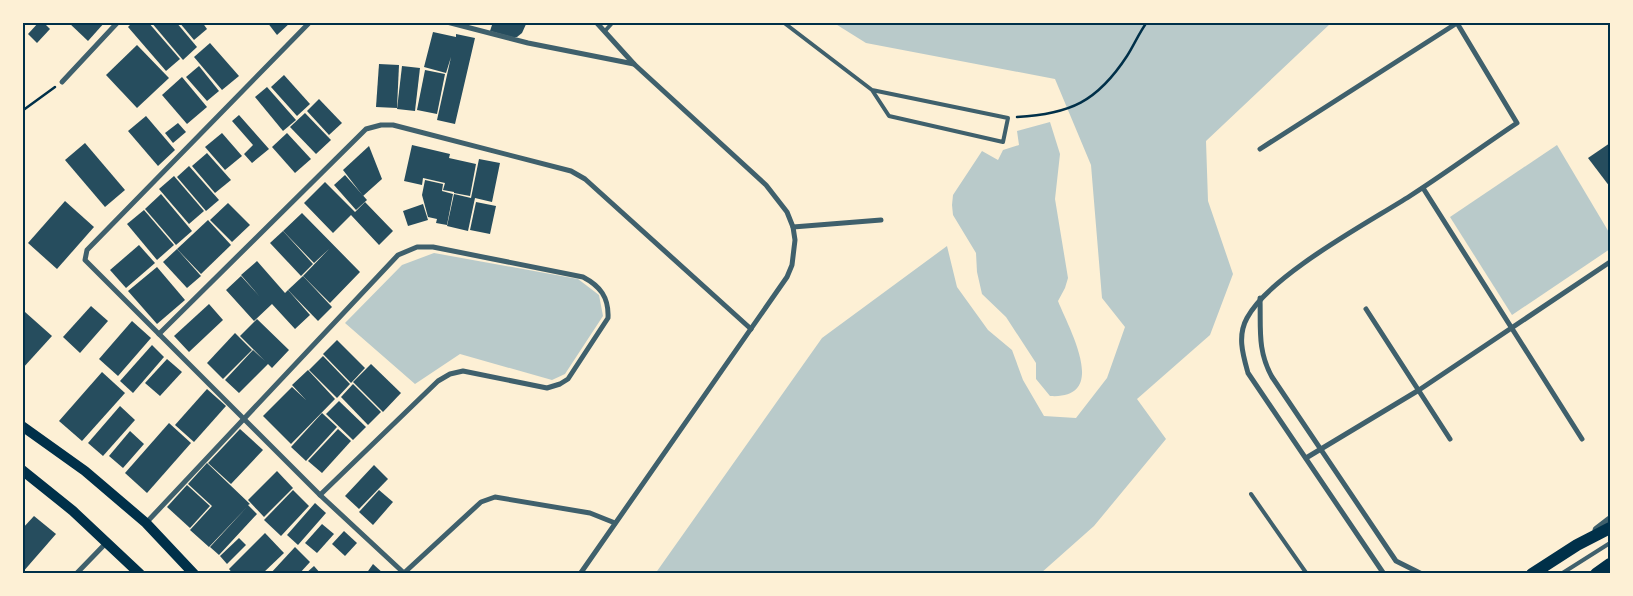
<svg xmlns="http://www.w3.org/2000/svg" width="1633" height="596" viewBox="0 0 1633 596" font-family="'Public Sans',sans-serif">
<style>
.green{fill:#b9caca}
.building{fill:#264d5e}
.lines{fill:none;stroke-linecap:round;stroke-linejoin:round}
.path{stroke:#003049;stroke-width:2.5}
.service{stroke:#3f606c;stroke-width:4}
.minor{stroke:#3f606c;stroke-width:5}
.tertiary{stroke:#3f606c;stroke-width:9}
.secondary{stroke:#003049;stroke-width:10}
.primary{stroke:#003049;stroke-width:12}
.neatline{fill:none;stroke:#003049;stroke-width:2}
</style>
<rect width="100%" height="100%" fill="#fdf0d5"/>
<g class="green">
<path d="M834,23H1331L1206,141L1208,201L1233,274L1210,335L1137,399L1166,439L1094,526L1041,573L655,574L822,338L947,246L957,287L988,330L1012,350L1023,380L1044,416L1076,418L1107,378L1125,327L1102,298L1091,165L1055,79L866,43Z"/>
<path d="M1050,122L1060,154L1055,199L1068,278L1065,288L1058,301C1068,327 1111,400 1050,396L1036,379V363L1006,317L982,294L977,272L976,253L953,215L952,205L953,195L982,151L998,160L1003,150L1019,145L1017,131Z"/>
<path d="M1557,145L1610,234V249L1512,315L1450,217Z"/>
<path d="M434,253L578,279L599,295L603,316L565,374L552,380L460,354L415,384L345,323L402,265Z"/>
</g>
<g class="building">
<path d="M39,22H43L50,29L37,43L28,34Z"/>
<path d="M68,22H105L88,41Z"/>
<path d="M133,22H148L180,59L166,71L128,27Z"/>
<path d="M151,22H176L197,47L183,60Z"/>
<path d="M179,22H202L207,29L194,40Z"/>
<path d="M267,22H291L277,35Z"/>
<path d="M493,22H527L522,33L517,37H512L490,31Z"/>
<path d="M433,32L456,37V34L475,38L455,124L437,120L451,57L446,73L424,67Z"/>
<path d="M210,43L239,76L222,90L194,57Z"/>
<path d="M137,45L169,78L137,108L106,75Z"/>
<path d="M379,64L399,65L397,108L376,107Z"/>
<path d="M199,66L219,91L207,101L186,77Z"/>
<path d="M402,66L420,68L415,111L397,109Z"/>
<path d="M425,70L445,74L437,114L417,110Z"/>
<path d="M284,75L310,104L297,116L271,87Z"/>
<path d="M182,77L207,107L187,124L162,95Z"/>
<path d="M267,87L296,120L283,131L255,97Z"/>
<path d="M319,99L342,123L329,135L307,111Z"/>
<path d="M305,113L331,140L316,154L290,127Z"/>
<path d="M239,115L269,149L252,163L244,154L253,145L232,121Z"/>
<path d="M146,116L175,150L158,166L128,131Z"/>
<path d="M178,123L186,132L173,143L165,133Z"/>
<path d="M222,133L242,156L225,170L205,147Z"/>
<path d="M287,133L311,159L295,173L272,147Z"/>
<path d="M85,143L125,190L105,207L65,160Z"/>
<path d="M1610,143V187L1588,158Z"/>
<path d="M412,145L450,154L449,158L476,164L470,196L454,193V190V192L443,190L445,183L423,178L422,185L404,181Z"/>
<path d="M369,146L382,179L363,196L343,170Z"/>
<path d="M207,153L231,180L215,193L192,166Z"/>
<path d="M479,159L500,163L492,202L475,198L468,231L447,226L454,194L471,198Z"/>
<path d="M189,166L219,200L206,211L177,177Z"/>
<path d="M345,175L367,200L356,210L334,185Z"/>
<path d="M174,176L204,211L189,224L159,189Z"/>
<path d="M425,180L443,184L442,191L453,194L447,225L436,223L437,219L428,217L422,195Z"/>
<path d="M325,182L355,212L365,202L393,231L379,245L351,215L333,233L304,203Z"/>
<path d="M161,194L192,231L176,245L145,209Z"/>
<path d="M65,201L94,227L57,269L28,243Z"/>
<path d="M476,202L496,206L490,234L470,230Z"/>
<path d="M228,203L250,225L232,242L210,220Z"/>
<path d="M423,204L428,220L408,226L403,211Z"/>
<path d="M144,210L174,245L157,260L127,224Z"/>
<path d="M302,213L360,272L330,303L303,276L329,249L314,263L283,231Z"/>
<path d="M208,220L231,245L201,274L177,249Z"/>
<path d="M283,231L313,264L301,276L270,243Z"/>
<path d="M139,245L155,263L126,288L110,270Z"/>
<path d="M177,249L201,276L187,288L163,262Z"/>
<path d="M257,261L285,293L288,290L310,315L295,329L272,304L254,321L226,290L241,276L260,297L241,275Z"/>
<path d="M157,267L185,300L157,324L128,291Z"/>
<path d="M303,276L332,307L318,321L288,290Z"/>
<path d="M209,304L223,320L189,352L174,336Z"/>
<path d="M91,306L108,321L80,353L63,337Z"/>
<path d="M25,312L52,336L22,369V316Z"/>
<path d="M257,319L289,350L272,368L268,364L239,393L225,380L253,350L265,361L240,336Z"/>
<path d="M132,321L151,338L118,376L99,359Z"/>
<path d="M235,333L252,350L223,379L207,363Z"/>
<path d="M337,340L365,368L351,383L323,354Z"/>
<path d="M152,345L164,357L133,393L120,381Z"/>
<path d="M323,356L350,384L337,398L309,370Z"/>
<path d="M167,359L182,372L160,396L145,383Z"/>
<path d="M371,364L401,393L383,412L353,382Z"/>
<path d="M308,370L335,399L291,444L263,416L292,387L306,400L292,385Z"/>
<path d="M102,372L125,393L82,441L59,421Z"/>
<path d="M353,384L381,412L368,425L341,397Z"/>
<path d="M207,389L226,406L194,442L175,425Z"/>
<path d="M339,401L366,427L353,440L326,414Z"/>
<path d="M120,406L135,420L103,456L88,443Z"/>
<path d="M322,413L337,427L306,461L291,447Z"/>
<path d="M169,423L191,443L147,493L125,473Z"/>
<path d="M240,429L263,450L231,484L208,463Z"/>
<path d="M338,429L351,441L322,473L308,461Z"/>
<path d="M130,431L144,444L123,468L109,456Z"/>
<path d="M207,463L250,504L248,505L257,514L219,555L210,547L247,507L209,547L190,530L212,506L188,484Z"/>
<path d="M374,465L388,479L359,509L345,496Z"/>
<path d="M277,471L293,488L264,517L248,500Z"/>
<path d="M187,485L210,506L190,528L167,507Z"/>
<path d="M293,490L309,506L281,536L264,520Z"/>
<path d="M379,490L393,502L373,525L359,512Z"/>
<path d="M315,503L326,513L298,545L287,535Z"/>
<path d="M34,516L56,534L22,573V529Z"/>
<path d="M322,524L334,534L317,553L305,543Z"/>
<path d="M344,531L357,543L345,556L332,544Z"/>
<path d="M265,533L284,553L262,574H233L229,569Z"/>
<path d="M239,538L246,545L227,564L220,556Z"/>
<path d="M295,547L310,562L299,574H270Z"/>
<path d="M373,564L384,574H366Z"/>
<path d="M314,566L321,574H305Z"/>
</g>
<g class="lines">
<g class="path">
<path d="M22,111L55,87"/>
<path d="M1017,117C1070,114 1097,102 1127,56C1134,45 1139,33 1147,22"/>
</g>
<g class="service">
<path d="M783,22L872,90L889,116L1003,142L1008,118L872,90"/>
<path d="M605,31L613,22"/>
<path d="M1251,494L1307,574"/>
<path d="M1561,574L1610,543"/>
</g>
<g class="minor">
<path d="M310,22L87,250L85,260L320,495L405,574"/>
<path d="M447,22L528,43L634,64"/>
<path d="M62,82L118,22"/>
<path d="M1260,149L1457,23L1517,123C1481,147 1446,173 1410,196C1366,224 1270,275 1247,318C1237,336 1243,355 1248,373L1384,574"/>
<path d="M1423,188L1582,439"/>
<path d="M793,227L881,220"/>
<path d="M1260,298C1261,328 1257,350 1272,377L1396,561L1422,574"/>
<path d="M1366,309L1450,439"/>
<path d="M159,334L366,129L381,125H393L571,171L585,179L751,329"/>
<path d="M1306,458L1419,390L1610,262"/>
<path d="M146,523L398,255L417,247H433L583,277C600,286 609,297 608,318L568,379L560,384L547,388L463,371L450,374L438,381L320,495"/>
<path d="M404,573L481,502L495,497L590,513L615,523"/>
<path d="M76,574L107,542"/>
<path d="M580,574L787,277L792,265L795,240L793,227L787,212L766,185L634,64L596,22"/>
</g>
<path class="tertiary" d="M1597,530L1610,520"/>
<g class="secondary">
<path d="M22,426L85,471L146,523L194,574"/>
<path d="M22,470L73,511L140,574"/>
</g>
<g class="primary">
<path d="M1532,574L1577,545L1610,528"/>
<path d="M1596,574L1610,564"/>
</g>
</g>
<rect width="1633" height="596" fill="none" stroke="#fdf0d5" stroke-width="48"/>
<rect x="24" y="24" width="1585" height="548" class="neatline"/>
</svg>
